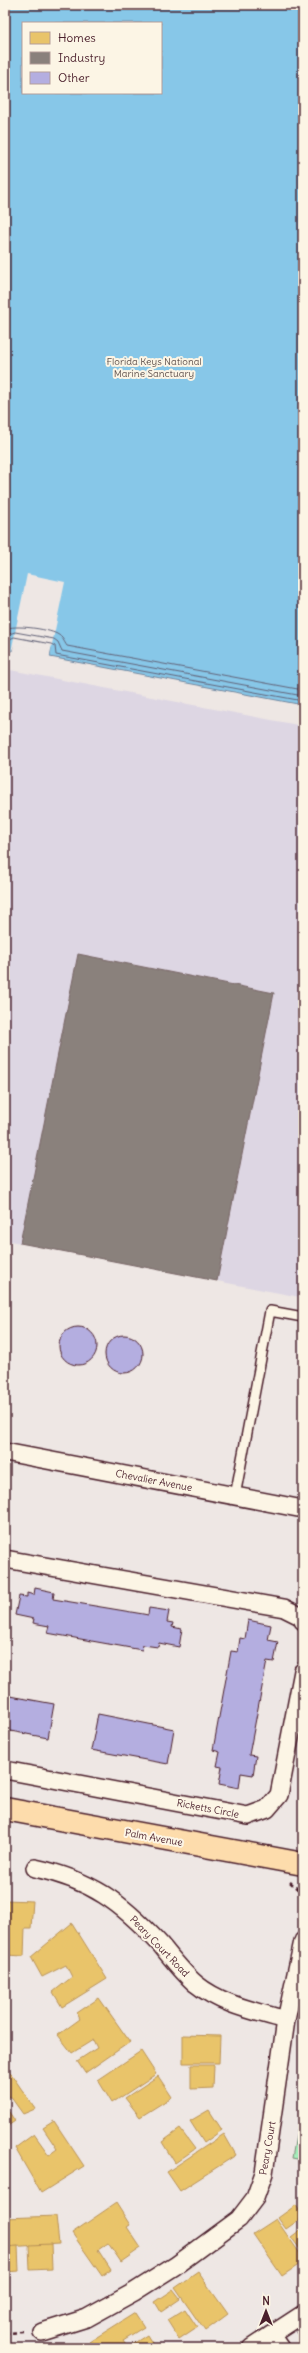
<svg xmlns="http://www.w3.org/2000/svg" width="308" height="2353" viewBox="0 0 308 2353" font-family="Delius,sans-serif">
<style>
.built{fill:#ddd6e3}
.green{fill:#a6eebb;stroke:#788673}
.water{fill:#87c7e8;stroke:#6f849c;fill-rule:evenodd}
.pier{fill:#eee7e4}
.homes{fill:#e9c46a;stroke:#b99257}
.industry{fill:#8a817c;stroke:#776464}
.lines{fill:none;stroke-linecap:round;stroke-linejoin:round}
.shore{stroke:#626277;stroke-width:1}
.building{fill:#b4aee0;stroke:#4a1f2b}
.service-casing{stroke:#4a1f2b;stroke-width:12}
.minor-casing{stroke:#4a1f2b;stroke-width:20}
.primary-casing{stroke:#4a1f2b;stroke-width:25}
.path{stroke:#4a1f2b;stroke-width:2.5;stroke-dasharray:4 3;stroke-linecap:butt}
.service{stroke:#fcf5e5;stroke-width:9}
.minor{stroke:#fcf5e5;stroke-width:17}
.primary{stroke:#fddcac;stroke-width:22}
.labels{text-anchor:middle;stroke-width:4;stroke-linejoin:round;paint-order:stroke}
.park-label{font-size:10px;fill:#61534f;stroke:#fcf5e5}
.street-label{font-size:10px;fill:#4a1f2b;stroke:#fcf5e5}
</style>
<rect width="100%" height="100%" fill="#eee7e4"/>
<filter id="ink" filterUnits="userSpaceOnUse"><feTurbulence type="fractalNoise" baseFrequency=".025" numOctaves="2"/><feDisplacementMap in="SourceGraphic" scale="8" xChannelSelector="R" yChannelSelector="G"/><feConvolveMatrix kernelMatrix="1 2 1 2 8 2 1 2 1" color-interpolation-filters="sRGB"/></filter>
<g filter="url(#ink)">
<path class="built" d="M5,669L303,726V1279L300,1297L5,1240Z"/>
<path class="green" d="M297,2130L303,2131V2160L292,2158Z"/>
<path class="water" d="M5,5H303V705L50,657L51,648L14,642L12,651L5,649ZM23,23H161V93H23Z"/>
<path class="pier" d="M27,574L65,582L49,659V649L15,644L11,652Z"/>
<g class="homes">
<path d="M5,1900L33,1901L31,1928H25L24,1956L5,1955Z"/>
<path d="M72,1923L107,1979L62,2007L53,1992L72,1977L66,1965L42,1977L31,1957Z"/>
<path d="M99,1998L130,2042L85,2073L77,2061L97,2048L93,2040L72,2053L58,2035L80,2019L77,2013Z"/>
<path d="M183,2035L220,2036L219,2063H183Z"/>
<path d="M141,2051L156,2074L112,2103L98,2080Z"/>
<path d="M5,2065L35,2109L23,2114L10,2096L5,2099Z"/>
<path d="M191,2065H214L213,2088L191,2089Z"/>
<path d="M158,2076L172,2097L140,2117L125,2098Z"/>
<path d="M5,2106L15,2121L5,2128Z"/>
<path d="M209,2110L222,2130L204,2143L190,2121Z"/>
<path d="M54,2121L84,2166L41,2193L15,2148L34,2134L49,2155L57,2149L43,2128Z"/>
<path d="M180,2129L195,2149L175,2163L162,2142Z"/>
<path d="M224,2134L236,2155L180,2191L167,2172Z"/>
<path d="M116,2203L130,2225L127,2227L141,2248L121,2262L108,2243L98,2250L111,2270L102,2276L72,2233Z"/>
<path d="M296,2205L303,2217L286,2229L278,2218Z"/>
<path d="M56,2216L59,2244L5,2247V2218Z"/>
<path d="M276,2219L303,2258V2262L282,2276L253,2234Z"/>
<path d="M303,2228V2253L291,2237Z"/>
<path d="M51,2244L52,2269L30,2270L29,2245Z"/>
<path d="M18,2246L19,2271L5,2272V2247Z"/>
<path d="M198,2272L228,2314L205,2331L175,2288Z"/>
<path d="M173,2290L180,2299L161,2312L155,2302Z"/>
<path d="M185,2309L197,2327L179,2339L167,2320Z"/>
<path d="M135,2313L144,2327L123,2340L128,2347L147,2335L155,2348H93L89,2342Z"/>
</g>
<path class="industry" d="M78,954L274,993L217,1281L20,1243Z"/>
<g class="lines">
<g class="shore">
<path d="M5,629C14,624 48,629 57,634C63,637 64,642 67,646L303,690"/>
<path d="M5,639L9,634L15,632L54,639L58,642L62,651L303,696"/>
<path d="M5,646L8,645L10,639L14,637L51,644L55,646L56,655L303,701"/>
</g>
</g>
<g class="building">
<circle cx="78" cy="1346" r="19"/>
<circle cx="124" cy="1354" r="19"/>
<path d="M35,1588L54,1592L53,1599L143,1614L148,1615L149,1608L169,1611L167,1622L173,1623L172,1627L182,1629L179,1647L159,1643L158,1647L143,1645L142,1650L47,1633L49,1626L33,1623L34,1619L15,1615L19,1596L27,1597V1593L34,1595Z"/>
<path d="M248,1620L271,1625L268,1640L278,1642L274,1662L267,1661L249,1755L256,1756L253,1775L241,1773L239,1788L219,1784L222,1767L217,1766L220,1752L213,1750L231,1651L238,1652L240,1638L245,1639Z"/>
<path d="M5,1695L54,1704L48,1738L5,1730Z"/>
<path d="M98,1714L174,1729L168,1764L91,1750Z"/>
<path d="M303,2328V2343L296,2333Z"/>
</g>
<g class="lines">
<defs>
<path id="service" d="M235,1496L270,1311L303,1317"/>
<g id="minor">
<path d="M5,1452L303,1509"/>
<path d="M5,1559L284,1608L302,1617L303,1621"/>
<path d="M5,1770L248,1816L267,1809L279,1795L303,1671"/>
<path d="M35,1868C91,1880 121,1902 160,1944C171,1957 183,1973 196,1984C222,2005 255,2011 286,2020"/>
<path d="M42,2332L87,2318L134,2292L175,2266L239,2219L255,2198L264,2173L286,2020L303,1941"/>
<path d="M271,2335L280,2348"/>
<path d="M251,2348L303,2314"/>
</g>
<path id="primary" d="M5,1809L303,1864"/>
</defs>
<use href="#service" class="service-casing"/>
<use href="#minor" class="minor-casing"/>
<use href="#primary" class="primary-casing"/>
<g class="path">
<path d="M290,1882L303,1894"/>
<path d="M5,2333L25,2332"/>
</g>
<use href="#service" class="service"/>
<use href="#minor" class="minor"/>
<use href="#primary" class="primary"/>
</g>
</g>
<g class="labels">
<g class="park-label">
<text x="154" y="365">Florida Keys National<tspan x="154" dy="12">Marine Sanctuary</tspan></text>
</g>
<g class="street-label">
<text transform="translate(154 1480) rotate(11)" y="4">Chevalier Avenue</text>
<text transform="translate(208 1808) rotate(11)" y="4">Ricketts Circle</text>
<text transform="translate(154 1837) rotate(10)" y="4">Palm Avenue</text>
<text transform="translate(160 1946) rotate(46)" y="4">Peary Court Road</text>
<text transform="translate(267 2148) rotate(-80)" y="4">Peary Court</text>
</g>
</g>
<rect width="308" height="2353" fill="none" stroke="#fcf5e5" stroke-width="20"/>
<rect x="10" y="10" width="288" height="2333" fill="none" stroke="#4a1f2b" stroke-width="1.5" filter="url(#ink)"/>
<rect x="22" y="22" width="140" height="72" fill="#fcf5e5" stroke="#b59f9b"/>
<rect x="30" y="32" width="20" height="12" fill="#e9c46a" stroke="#b59f9b"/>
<text x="58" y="42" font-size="12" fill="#4a1f2b">Homes</text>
<rect x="30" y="52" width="20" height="12" fill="#8a817c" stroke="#b59f9b"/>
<text x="58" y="62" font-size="12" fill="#4a1f2b">Industry</text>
<rect x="30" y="72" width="20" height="12" fill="#b4aee0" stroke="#b59f9b"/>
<text x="58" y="82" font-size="12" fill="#4a1f2b">Other</text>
<g transform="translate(266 2311)" stroke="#fcf5e5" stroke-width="3" paint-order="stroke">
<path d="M0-3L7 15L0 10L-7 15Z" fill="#4a1f2b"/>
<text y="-6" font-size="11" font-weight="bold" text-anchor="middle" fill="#4a1f2b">N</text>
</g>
</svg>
